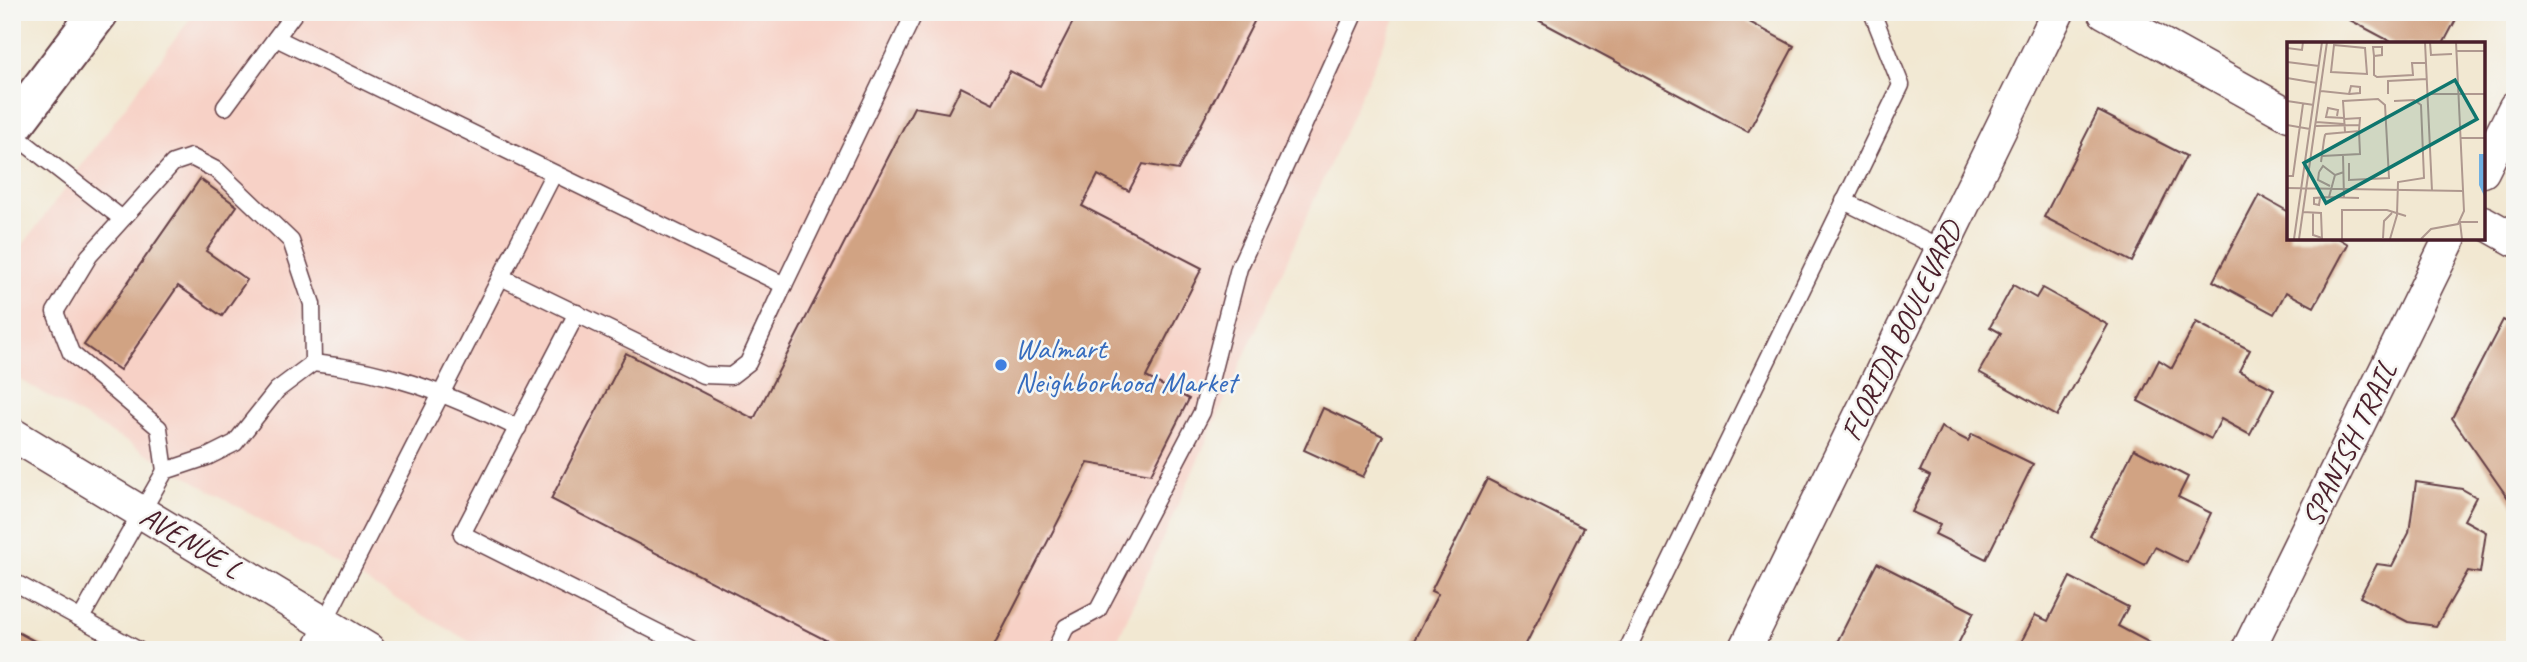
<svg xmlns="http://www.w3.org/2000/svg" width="2527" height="662" viewBox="0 0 2527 662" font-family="Caveat,sans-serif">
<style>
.built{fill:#f7d1c6}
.building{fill:#d1a383}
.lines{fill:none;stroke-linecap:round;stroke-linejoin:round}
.service-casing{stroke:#633d44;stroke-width:19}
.minor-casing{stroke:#633d44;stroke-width:35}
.primary-casing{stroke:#633d44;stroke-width:42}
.service{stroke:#fff;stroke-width:16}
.minor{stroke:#fff;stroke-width:32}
.primary{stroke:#fff;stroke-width:38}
.shop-dot{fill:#3f7fe0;stroke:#f6f6f2;stroke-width:2.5}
.labels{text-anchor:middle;stroke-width:5;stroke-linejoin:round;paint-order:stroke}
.street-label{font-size:30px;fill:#4a1f2b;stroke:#f6f6f2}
.shop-label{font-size:30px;fill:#366cbe;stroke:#f6f6f2;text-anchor:start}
.inset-road{fill:none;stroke:#af988f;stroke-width:2}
.view{fill:#0f766e;fill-opacity:0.15;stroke:#0f766e;stroke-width:3.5}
.inset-edge{fill:none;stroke:#4a1f2b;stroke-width:3.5}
</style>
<rect width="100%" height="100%" fill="#f6f6f2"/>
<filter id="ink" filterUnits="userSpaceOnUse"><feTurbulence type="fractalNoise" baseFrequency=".0143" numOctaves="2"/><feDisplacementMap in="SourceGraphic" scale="14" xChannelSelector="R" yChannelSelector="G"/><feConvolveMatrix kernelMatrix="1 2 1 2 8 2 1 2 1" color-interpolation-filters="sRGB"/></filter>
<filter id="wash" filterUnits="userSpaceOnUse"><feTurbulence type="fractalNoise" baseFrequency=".00686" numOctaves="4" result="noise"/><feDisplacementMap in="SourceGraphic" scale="28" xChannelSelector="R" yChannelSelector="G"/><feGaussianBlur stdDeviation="1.57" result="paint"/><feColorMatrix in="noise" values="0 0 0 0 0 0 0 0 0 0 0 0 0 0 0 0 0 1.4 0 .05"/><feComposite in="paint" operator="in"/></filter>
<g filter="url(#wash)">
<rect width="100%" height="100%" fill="#f2e8d2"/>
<path class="built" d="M195,12H1398L1113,650H484L12,375V260Z"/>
<g id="blocks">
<g class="building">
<path d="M1078,12H1259L1178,170L1143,164L1129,191L1098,175L1082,206L1202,268L1146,377L1189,399L1151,474L1088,463L992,650H845L551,499L626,353L754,419L914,107L948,113L961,87L993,103L1010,71L1040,86Z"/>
<path d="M1523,12H1731L1794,46L1748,132Z"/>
<path d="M2335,12H2460L2443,44H2395Z"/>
<path d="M2098,111L2186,156L2132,262L2044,217Z"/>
<path d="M200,179L237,206L206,251L247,280L222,316L178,286L120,370L84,345Z"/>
<path d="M2259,195L2289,212V238H2338L2348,244L2314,307L2286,292L2274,314L2213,281Z"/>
<path d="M2013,285L2036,298L2042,288L2108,325L2057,416L1979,372L2001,333L1990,327Z"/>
<path d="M2503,320L2515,326V508L2452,418Z"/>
<path d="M2196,322L2250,350L2239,371L2274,389L2250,435L2221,419L2211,439L2138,401L2159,360L2172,368Z"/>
<path d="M1323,408L1383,436L1363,477L1304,450Z"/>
<path d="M1941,427L1968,441L1972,434L2033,464L1986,559L1935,534L1940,525L1912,512L1930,476L1920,471Z"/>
<path d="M2134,449L2188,477L2178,497L2211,513L2187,563L2155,547L2145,565L2090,536Z"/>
<path d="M1487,479L1584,528L1523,650H1409L1438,594L1431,591Z"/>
<path d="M2416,482L2462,489L2476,497L2464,520L2486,532L2480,573L2468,571L2436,626L2408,622L2360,597L2377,564L2392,566L2409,533Z"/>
<path d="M1877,563L1974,612L1955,650H1833Z"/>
<path d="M2070,577L2128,607L2118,626L2150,643L2147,650H2017L2035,615L2048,621Z"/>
<path d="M12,629L51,650H12Z"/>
</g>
</g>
</g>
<g filter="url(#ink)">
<use href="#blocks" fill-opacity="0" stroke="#633d44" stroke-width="2"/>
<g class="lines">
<defs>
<g id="service">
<path d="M276,38L784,285L915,12"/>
<path d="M225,107L295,12"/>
<path d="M12,133L121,218"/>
<path d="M1844,201L1941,249"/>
<path d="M501,277L703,375L731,376L748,363L784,285"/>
<path d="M577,313L462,534L693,650"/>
<path d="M165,471L159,428L71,353L55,312L89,256L173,163L191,157L218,171L291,241L312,304L313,363"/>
<path d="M12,581L138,650"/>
<path d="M81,618L165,471L207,457L235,443L277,390L313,363C392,371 448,394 518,428"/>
<path d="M310,650L553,175"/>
<path d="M1055,650L1066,627L1098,610L1202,412L1239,268L1355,12"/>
<path d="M1627,650L1901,85L1872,12"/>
</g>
<g id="minor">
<path d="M2104,12L2289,115"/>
<path d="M2483,171L2515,107"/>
<path d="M2483,222L2515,240"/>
<path d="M12,434L369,650"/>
<path d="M1745,650L2058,12"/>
<path d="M2248,650L2450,238"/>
</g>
<path id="primary" d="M12,127L99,12"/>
</defs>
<use href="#service" class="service-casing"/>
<use href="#minor" class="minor-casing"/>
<use href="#primary" class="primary-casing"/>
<use href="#service" class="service"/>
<use href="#minor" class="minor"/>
<use href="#primary" class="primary"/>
</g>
</g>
<circle class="shop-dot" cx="1001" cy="365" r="7"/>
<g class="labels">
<g class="street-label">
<text transform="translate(1901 331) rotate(-64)" y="10">FLORIDA BOULEVARD</text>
<text transform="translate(2349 444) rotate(-64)" y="10">SPANISH TRAIL</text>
<text transform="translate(191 542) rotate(31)" y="10">AVENUE L</text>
</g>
<g class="shop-label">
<text x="1015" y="358">Walmart<tspan x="1015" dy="34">Neighborhood Market</tspan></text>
</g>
</g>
<g transform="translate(2287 42)">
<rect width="198" height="198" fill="#f2e8d2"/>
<path d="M192,112H198V156L192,143Z" fill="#6eafe2"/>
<path class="inset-road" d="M138,0L145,149M143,0L144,13L165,12M47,3L78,6L80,32L44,30ZM0,6L15,8L16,0M169,9H198M87,14L95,13V5H86L87,14V33L90,35L126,33L125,21H139M0,20L32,24M0,36L30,41M34,49L62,52L64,44L73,45V51L62,52M101,52V39L140,37M140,52H198M0,59L27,63M50,74L51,68L41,66L39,75L57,76M57,77L73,76L72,89M29,80L57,82M0,83L23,87M29,84L73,83M58,90L56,59L91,57L98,63L102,136L62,138V121M173,96H198M56,113L57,156M34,120L37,98L38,93L39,92L72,89L73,112L35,114M32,130L36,124L48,133M32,130L31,138L43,144M0,134H6L16,62M0,146L176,149M42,155L48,133L57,130M33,156L32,163L27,162V156L42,155L72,156M16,170L34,171L35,197M26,170V193L35,196M96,196L97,179L105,171M7,197L35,0M12,197L40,0M55,197V168H100L119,174M103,197L110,173L111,140L137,136L134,63L127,58L107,59M134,197L144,187L171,182L177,169L169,0M175,197L173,180H191"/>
<path class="view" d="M168,38L190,77L39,161L17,121Z"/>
<rect width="198" height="198" class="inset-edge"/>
</g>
<rect width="2527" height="662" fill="none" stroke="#f6f6f2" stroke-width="42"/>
</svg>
